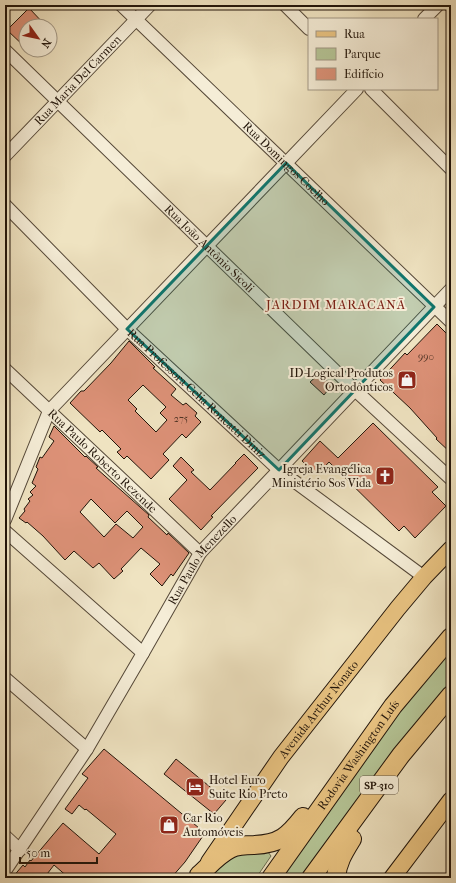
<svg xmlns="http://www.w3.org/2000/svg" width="456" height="883" viewBox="0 0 456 883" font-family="'IM FELL French Canon',serif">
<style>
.green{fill:#b5c596;stroke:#6c6d50}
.building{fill:#dc9177;stroke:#22150a;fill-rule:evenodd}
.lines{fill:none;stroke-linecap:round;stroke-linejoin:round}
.minor-casing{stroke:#554838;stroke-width:14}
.major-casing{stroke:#22150a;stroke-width:18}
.highway-casing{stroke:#22150a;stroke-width:20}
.minor{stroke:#f5edd7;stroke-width:12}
.major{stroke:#e8c280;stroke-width:16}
.highway{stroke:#e8c280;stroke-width:18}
.marked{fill:#0f766e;fill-opacity:0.2;stroke:#0f766e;stroke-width:3;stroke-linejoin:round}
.labels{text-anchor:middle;stroke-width:4;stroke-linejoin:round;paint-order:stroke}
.number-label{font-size:10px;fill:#503425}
.shield{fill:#f5edd7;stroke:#615648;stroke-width:1}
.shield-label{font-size:11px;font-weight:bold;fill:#22150a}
.street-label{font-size:12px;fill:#22150a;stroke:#f5edd7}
.poi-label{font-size:12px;fill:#22150a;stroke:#f5edd7;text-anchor:end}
.neighbourhood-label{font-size:13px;letter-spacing:1px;fill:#7a1f14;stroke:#f5edd7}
</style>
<rect width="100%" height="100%" fill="#efe3c1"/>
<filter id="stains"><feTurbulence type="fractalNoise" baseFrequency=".005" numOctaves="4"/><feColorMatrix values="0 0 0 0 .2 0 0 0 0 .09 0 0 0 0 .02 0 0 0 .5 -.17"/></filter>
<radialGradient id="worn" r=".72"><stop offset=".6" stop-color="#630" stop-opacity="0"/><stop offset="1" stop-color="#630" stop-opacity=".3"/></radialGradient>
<g class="green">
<path d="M451,646V686L417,726L304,878H278L357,766Z"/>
<path d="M268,852L271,856L256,878H210L215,870L229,855Z"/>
</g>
<g class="building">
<path d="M29,8L46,26H26V48L7,30Z"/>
<path d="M437,324L451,338V453L436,439L437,438L410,408L380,380L405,353L407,355Z"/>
<path d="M129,341L155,367L153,368L176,389L171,395L183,405L186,403L197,413L195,416L201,422L186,438L182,434L163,454L169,460L151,479L127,456L124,459L117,452L121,449L102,430L100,432L70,403L81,391H84L111,363ZM143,385L166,407L160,413L167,420L156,432L135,411L137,409L128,400Z"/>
<path d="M319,374L332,385L324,395L310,382Z"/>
<path d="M373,423L438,487L432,492L446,506L415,538L404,526L399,531L329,462L317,475L302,461L320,441L338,458Z"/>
<path d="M54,426L85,457L86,456L98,467L96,468L149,515L148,517L167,535L168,533L189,553L173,576L171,574L162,586L150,574L160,564L141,548L121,569L123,571L114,579L99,563L93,568L74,551L65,560L43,536L27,522L26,523L19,518L25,511L24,509L30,501L28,499L33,495L30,492L36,486L32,483L38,469L36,467L40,457L42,458L54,441L49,437ZM91,499L115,523L127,511L143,527L133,538L116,524L104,537L80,512Z"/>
<path d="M244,454L258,468L211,516L213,517L201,530L169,499L187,480L173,466L181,457L194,470L191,472L210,490L236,463H235Z"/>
<path d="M104,749L205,833L185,862L171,878H69L54,865L44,878H12L23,865L25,867L30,860L31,861L63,823L99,854L116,834L86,809L85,810L79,805L72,814L65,809L88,778L82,774Z"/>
<path d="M176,759L226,800L214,814L164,774Z"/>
</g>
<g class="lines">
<defs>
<g id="minor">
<path id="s1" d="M121,5L451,322"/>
<path d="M285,5L309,29"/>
<path d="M450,5L451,6"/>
<path d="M424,19L438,5"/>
<path id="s2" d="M5,50L355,390L451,479"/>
<path d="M371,89L451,169"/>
<path id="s3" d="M5,156L150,5"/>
<path id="s4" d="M5,205L127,329L279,470L424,577"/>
<path id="s5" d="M5,369L200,553"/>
<path d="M5,520L49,411L357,89"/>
<path d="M5,531L143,653"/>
<path d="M5,678L87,749"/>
<path d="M5,836L20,850"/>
<path id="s6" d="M5,871L87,749L143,653L200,553L451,289"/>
</g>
<g id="major">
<path id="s7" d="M209,862L281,757L398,608L424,577L451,549"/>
<path d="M392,878L451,800"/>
</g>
<g id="highway">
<path d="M199,875C209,866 218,855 230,849C237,845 246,845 254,845C280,844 288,836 303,817"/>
<path id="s8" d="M271,878L393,706L451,637"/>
<path d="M311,878L401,755L451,695"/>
<path d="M336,878C337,863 344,852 352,839"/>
</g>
</defs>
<use href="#minor" class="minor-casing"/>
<use href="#major" class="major-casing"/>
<use href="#highway" class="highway-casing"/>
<use href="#minor" class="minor"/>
<use href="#major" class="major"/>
<use href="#highway" class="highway"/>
</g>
<path class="marked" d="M286,163L434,307L279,470L127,329Z"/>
<defs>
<symbol id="shop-square" viewBox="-11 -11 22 22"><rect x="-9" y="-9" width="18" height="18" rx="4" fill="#8f2418" stroke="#f5edd7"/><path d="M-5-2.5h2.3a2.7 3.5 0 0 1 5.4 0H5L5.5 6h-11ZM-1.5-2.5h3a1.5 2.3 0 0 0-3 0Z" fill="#fff"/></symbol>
<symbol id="church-square" viewBox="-11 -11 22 22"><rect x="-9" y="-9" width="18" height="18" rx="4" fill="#8f2418" stroke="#f5edd7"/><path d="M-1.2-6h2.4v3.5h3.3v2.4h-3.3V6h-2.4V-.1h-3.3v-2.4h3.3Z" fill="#fff"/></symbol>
<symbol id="hotel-square" viewBox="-11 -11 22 22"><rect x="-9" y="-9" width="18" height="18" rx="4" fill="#8f2418" stroke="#f5edd7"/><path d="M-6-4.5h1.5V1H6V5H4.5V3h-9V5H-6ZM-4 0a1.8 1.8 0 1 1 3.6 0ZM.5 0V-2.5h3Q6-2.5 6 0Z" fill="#fff"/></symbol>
</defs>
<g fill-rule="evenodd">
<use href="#shop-square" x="396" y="369" width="22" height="22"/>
<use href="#church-square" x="374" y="465" width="22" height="22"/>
<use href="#hotel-square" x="184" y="776" width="22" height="22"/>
<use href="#shop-square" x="158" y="814" width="22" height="22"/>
</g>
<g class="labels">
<g class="number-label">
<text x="426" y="360">990</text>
<text x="181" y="422">275</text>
</g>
<rect class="shield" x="360" y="776" width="38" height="18" rx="3"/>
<g class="shield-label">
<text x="379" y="789">SP-310</text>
</g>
<g class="street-label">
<text dy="4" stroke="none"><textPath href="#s3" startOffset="105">Rua Maria Del Carmen</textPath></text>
<text dy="4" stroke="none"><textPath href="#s1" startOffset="229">Rua Domingos Coelho</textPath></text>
<text dy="4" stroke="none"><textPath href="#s2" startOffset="285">Rua João Antônio Sicoli</textPath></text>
<text dy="4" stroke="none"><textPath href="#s4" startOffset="269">Rua Professora Celia Roncatti Diniz</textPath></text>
<text dy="4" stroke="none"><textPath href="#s5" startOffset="134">Rua Paulo Roberto Rezende</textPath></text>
<text dy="4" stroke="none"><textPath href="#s6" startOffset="369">Rua Paulo Menezello</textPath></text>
<text dy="4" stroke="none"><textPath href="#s7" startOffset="188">Avenida Arthur Nonato</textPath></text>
<text dy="4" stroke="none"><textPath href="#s8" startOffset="151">Rodovia Washington Luís</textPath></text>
</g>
<g class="poi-label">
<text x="393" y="377">ID-Logical Produtos<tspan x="393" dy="14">Ortodônticos</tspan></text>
<text x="371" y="473">Igreja Evangélica<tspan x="371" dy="14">Ministério Sos Vida</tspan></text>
<text x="209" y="784" text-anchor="start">Hotel Euro<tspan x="209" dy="14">Suite Rio Preto</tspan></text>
<text x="183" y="822" text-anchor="start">Car Rio<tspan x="183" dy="14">Automóveis</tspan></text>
</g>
<g class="neighbourhood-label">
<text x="336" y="309">JARDIM MARACANÃ</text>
</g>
</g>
<rect width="456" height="883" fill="none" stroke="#efe3c1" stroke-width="20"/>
<rect x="6" y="6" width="444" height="871" fill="none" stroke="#22150a" stroke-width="2"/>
<rect x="10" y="10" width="436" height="863" fill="none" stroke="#22150a"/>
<rect x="308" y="18" width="130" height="72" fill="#f5edd7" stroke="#a19785"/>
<rect x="316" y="31" width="20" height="6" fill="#e8c280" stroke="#a19785"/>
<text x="344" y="38" font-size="12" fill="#22150a">Rua</text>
<rect x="316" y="48" width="20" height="12" fill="#b5c596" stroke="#a19785"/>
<text x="344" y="58" font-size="12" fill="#22150a">Parque</text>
<rect x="316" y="68" width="20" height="12" fill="#dc9177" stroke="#a19785"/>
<text x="344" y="78" font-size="12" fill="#22150a">Edifício</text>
<g transform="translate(38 38) rotate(123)"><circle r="19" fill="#f5edd7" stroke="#a19785"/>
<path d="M0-3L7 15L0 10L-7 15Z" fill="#8f2418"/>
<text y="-6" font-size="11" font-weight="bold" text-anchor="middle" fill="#22150a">N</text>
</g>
<path d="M20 857v6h77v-6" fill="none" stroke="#22150a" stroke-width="2"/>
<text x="26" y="857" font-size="12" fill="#22150a" stroke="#f5edd7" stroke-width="3" paint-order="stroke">50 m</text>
<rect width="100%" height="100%" filter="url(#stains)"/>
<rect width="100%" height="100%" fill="url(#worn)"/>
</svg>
